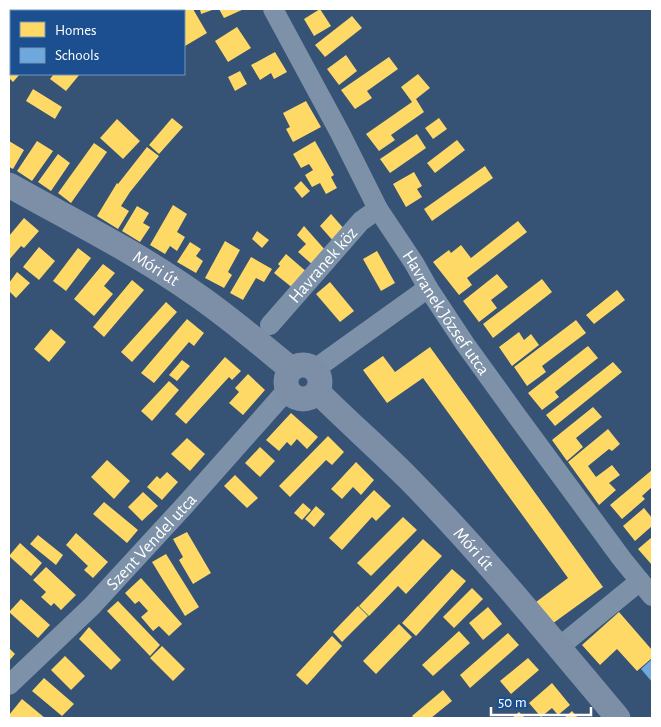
<svg xmlns="http://www.w3.org/2000/svg" width="661" height="727" viewBox="0 0 661 727" font-family="'Alegreya Sans',sans-serif">
<style>
.homes{fill:#ffd966}
.schools{fill:#6fa8dc}
.lines{fill:none;stroke-linecap:round;stroke-linejoin:round}
.minor{stroke:#7d92a8;stroke-width:20}
.major{stroke:#7d8ea7;stroke-width:25}
.labels{text-anchor:middle;stroke-width:5;stroke-linejoin:round;paint-order:stroke}
.street-label{font-size:18px;fill:#fff;stroke:#1b4f8f}
</style>
<rect width="100%" height="100%" fill="#365274"/>
<g class="homes">
<path d="M168,9H193L207,33L185,46L184,11H164Z"/>
<path d="M200,9H215L201,14Z"/>
<path d="M219,9H244L224,18Z"/>
<path d="M320,9L331,26L314,36L304,19Z"/>
<path d="M352,16L362,28L325,57L315,45Z"/>
<path d="M237,27L251,48L228,62L215,41Z"/>
<path d="M275,52L287,72L274,79L271,73L260,80L251,65Z"/>
<path d="M346,55L357,71L339,85L327,69Z"/>
<path d="M11,56V74H20L13,82L9,78V59Z"/>
<path d="M389,57L398,69L367,91L372,98L355,109L341,90Z"/>
<path d="M240,71L247,84L235,91L228,77Z"/>
<path d="M54,74H80L66,91L50,79Z"/>
<path d="M418,74L430,88L416,99L424,112L391,135L395,140L379,151L366,134L412,102L401,87Z"/>
<path d="M33,89L62,107L55,119L26,101Z"/>
<path d="M306,101L321,127L293,142L286,129L290,127L283,113Z"/>
<path d="M172,118L183,127L159,154L149,145Z"/>
<path d="M439,118L447,129L433,139L425,128Z"/>
<path d="M117,119L140,141L123,159L100,138Z"/>
<path d="M417,134L426,148L390,173L380,159Z"/>
<path d="M457,140L465,150L435,173L427,163Z"/>
<path d="M9,141L24,150L13,169L9,167Z"/>
<path d="M37,141L53,151L32,181L17,171Z"/>
<path d="M315,141L334,175L331,177L337,188L326,194L320,183L312,187L305,175L313,170L309,164L301,168L293,154Z"/>
<path d="M94,143L107,152L71,203L58,193Z"/>
<path d="M147,147L159,156L130,192L121,206L129,211L118,229L97,216L117,183L118,184Z"/>
<path d="M58,154L70,163L51,191L38,182Z"/>
<path d="M485,166L493,178L432,221L424,209Z"/>
<path d="M414,172L422,186L417,189L422,197L406,207L393,184Z"/>
<path d="M301,181L310,191L302,198L294,188Z"/>
<path d="M173,205L187,214L177,232L185,237L177,251L170,246L165,254L150,245Z"/>
<path d="M137,206L149,213L143,223L150,227L140,242L122,231Z"/>
<path d="M331,214L345,230L334,242L320,226Z"/>
<path d="M24,218L39,231L24,248L21,246L9,260V236Z"/>
<path d="M518,221L527,232L467,278L472,285L459,295L433,262L449,250L451,253L461,245L471,258Z"/>
<path d="M304,226L326,251L314,266L298,252L306,244L297,235Z"/>
<path d="M257,231L269,240L262,248L252,239Z"/>
<path d="M225,241L240,250L228,272L232,275L224,288L205,278Z"/>
<path d="M190,242L201,249L196,256L203,261L196,273L177,262Z"/>
<path d="M39,247L55,261L39,280L23,267Z"/>
<path d="M78,248L91,258L66,291L53,281Z"/>
<path d="M377,251L395,283L381,291L363,259Z"/>
<path d="M286,254L308,273L294,289L274,273L280,266L278,264Z"/>
<path d="M251,257L272,269L264,282L256,278L243,300L230,293Z"/>
<path d="M103,264L115,273L104,286L113,294L94,316L74,299Z"/>
<path d="M17,272L30,283L16,298L9,291V283Z"/>
<path d="M497,274L508,287L491,300L497,308L479,322L463,301Z"/>
<path d="M542,279L552,292L493,338L483,324Z"/>
<path d="M132,280L144,290L104,337L93,327Z"/>
<path d="M330,282L354,311L340,322L316,294Z"/>
<path d="M617,290L625,300L594,324L586,315Z"/>
<path d="M166,302L177,312L132,362L121,352Z"/>
<path d="M187,319L204,333L194,346L189,342L154,383L141,373Z"/>
<path d="M576,320L586,333L542,366L546,372L527,386L514,367Z"/>
<path d="M51,329L66,342L49,362L34,349Z"/>
<path d="M519,332L524,340L531,334L539,345L512,366L499,347Z"/>
<path d="M588,346L598,358L555,392L559,397L542,410L528,393Z"/>
<path d="M430,347L603,587L552,624L536,602L568,578L423,378L387,403L363,370L383,356L395,372Z"/>
<path d="M225,357L241,371L232,380L229,377L186,424L175,414Z"/>
<path d="M182,360L190,366L177,381L169,375Z"/>
<path d="M613,362L622,372L555,426L546,415Z"/>
<path d="M248,374L265,390L243,415L229,403L239,392L235,388Z"/>
<path d="M169,381L179,390L152,421L141,411Z"/>
<path d="M593,407L602,417L576,438L583,447L567,461L552,440Z"/>
<path d="M291,413L318,437L307,449L297,439L291,446L287,442L279,451L266,440Z"/>
<path d="M608,429L620,444L612,451L609,449L588,466L596,477L612,465L620,475L609,483L616,490L599,505L568,462Z"/>
<path d="M328,436L344,452L332,465L326,460L290,497L279,486Z"/>
<path d="M187,438L205,454L190,471L171,454Z"/>
<path d="M260,447L275,461L260,477L245,463Z"/>
<path d="M107,460L130,481L114,499L91,477Z"/>
<path d="M356,462L374,480L361,495L353,487L342,499L331,489Z"/>
<path d="M652,470V487L642,496L645,499L622,519L610,505Z"/>
<path d="M167,472L178,482L162,500L147,487L157,476L160,479Z"/>
<path d="M235,475L258,498L247,508L224,486Z"/>
<path d="M374,490L391,506L376,521L372,517L342,550L329,538Z"/>
<path d="M143,492L158,506L142,521L128,507Z"/>
<path d="M104,502L138,530L127,543L93,514Z"/>
<path d="M303,503L311,510L302,520L294,513Z"/>
<path d="M316,506L325,514L314,527L305,519Z"/>
<path d="M644,508L652,518V526L635,541L623,526Z"/>
<path d="M403,517L417,530L371,576L357,563Z"/>
<path d="M187,532L211,573L193,584L179,560L183,557L173,539Z"/>
<path d="M76,533L108,562L93,578L84,570L88,566L66,545Z"/>
<path d="M38,535L63,555L56,565L30,544Z"/>
<path d="M652,537V565L638,549Z"/>
<path d="M423,539L442,556L406,594L398,586L369,616L359,606Z"/>
<path d="M20,543L42,563L31,576L9,556Z"/>
<path d="M166,554L199,607L185,616L152,562Z"/>
<path d="M46,567L76,595L61,610L54,603L51,606L41,597L46,592L33,580Z"/>
<path d="M452,569L466,581L416,636L402,623Z"/>
<path d="M141,578L182,624L169,636L159,626L153,631L141,617L148,611L139,601L135,604L125,593Z"/>
<path d="M472,588L483,599L454,628L443,617Z"/>
<path d="M21,599L50,625L38,638L9,612Z"/>
<path d="M118,601L160,645L150,656L107,611Z"/>
<path d="M358,606L368,616L342,642L333,632Z"/>
<path d="M488,607L502,624L483,640L469,623Z"/>
<path d="M619,612L652,650V658L637,671L617,649L600,665L582,645Z"/>
<path d="M399,624L412,637L376,674L363,661Z"/>
<path d="M89,627L121,660L111,670L79,639Z"/>
<path d="M459,631L470,643L433,676L422,665Z"/>
<path d="M508,633L519,645L470,688L460,675Z"/>
<path d="M332,636L342,646L307,685L296,675Z"/>
<path d="M162,646L185,669L173,681L150,658Z"/>
<path d="M9,648L15,654L9,661Z"/>
<path d="M65,656L85,676L71,690L51,670Z"/>
<path d="M528,658L539,670L511,694L500,681Z"/>
<path d="M44,678L74,704L62,716L32,691Z"/>
<path d="M552,683L570,705L558,715L552,708L541,717L529,703Z"/>
<path d="M443,690L452,701L431,718H414L412,716Z"/>
<path d="M22,699L45,718H9V715Z"/>
<path d="M572,711L578,718H564Z"/>
<path d="M519,712L525,718H512Z"/>
</g>
<path class="schools" d="M652,659V682L641,669Z"/>
<g class="lines">
<g class="minor">
<path id="s1" d="M273,9L340,133L378,209L414,263L428,288L465,344L514,412L622,559L652,596"/>
<path id="s2" d="M270,325L361,221L378,209"/>
<path d="M315,369L428,288"/>
<path d="M558,648L640,581"/>
<path id="s3" d="M9,685L92,606L185,505L287,390"/>
</g>
<g class="major">
<path id="s4" d="M9,185C71,220 136,252 194,293C228,316 259,343 291,369"/>
<circle cx="303" cy="382" r="17"/>
<path id="s5" d="M318,392C347,421 379,449 408,478C483,554 550,637 618,718"/>
</g>
</g>
<g class="labels">
<g class="street-label">
<text dy="6" stroke="none"><textPath href="#s2" startOffset="80">Havranek köz</textPath></text>
<text dy="6" stroke="none"><textPath href="#s4" startOffset="169">Móri út</textPath></text>
<text dy="6" stroke="none"><textPath href="#s1" startOffset="350">Havranek József utca</textPath></text>
<text dy="6" stroke="none"><textPath href="#s3" startOffset="202">Szent Vendel utca</textPath></text>
<text dy="6" stroke="none"><textPath href="#s5" startOffset="221">Móri út</textPath></text>
</g>
</g>
<rect width="661" height="727" fill="none" stroke="#ffffff" stroke-width="20"/>
<rect x="10" y="10" width="175" height="65" fill="#1b4f8f" stroke="#7695bc"/>
<rect x="20" y="22" width="25" height="15" fill="#ffd966" stroke="#7695bc"/>
<text x="55" y="35" font-size="15" fill="#ffffff">Homes</text>
<rect x="20" y="48" width="25" height="15" fill="#6fa8dc" stroke="#7695bc"/>
<text x="55" y="60" font-size="15" fill="#ffffff">Schools</text>
<path d="M491 707v8h100v-8" fill="none" stroke="#ffffff" stroke-width="2.5"/>
<text x="498" y="707" font-size="15" fill="#ffffff" stroke="#1b4f8f" stroke-width="4" paint-order="stroke">50 m</text>
</svg>
